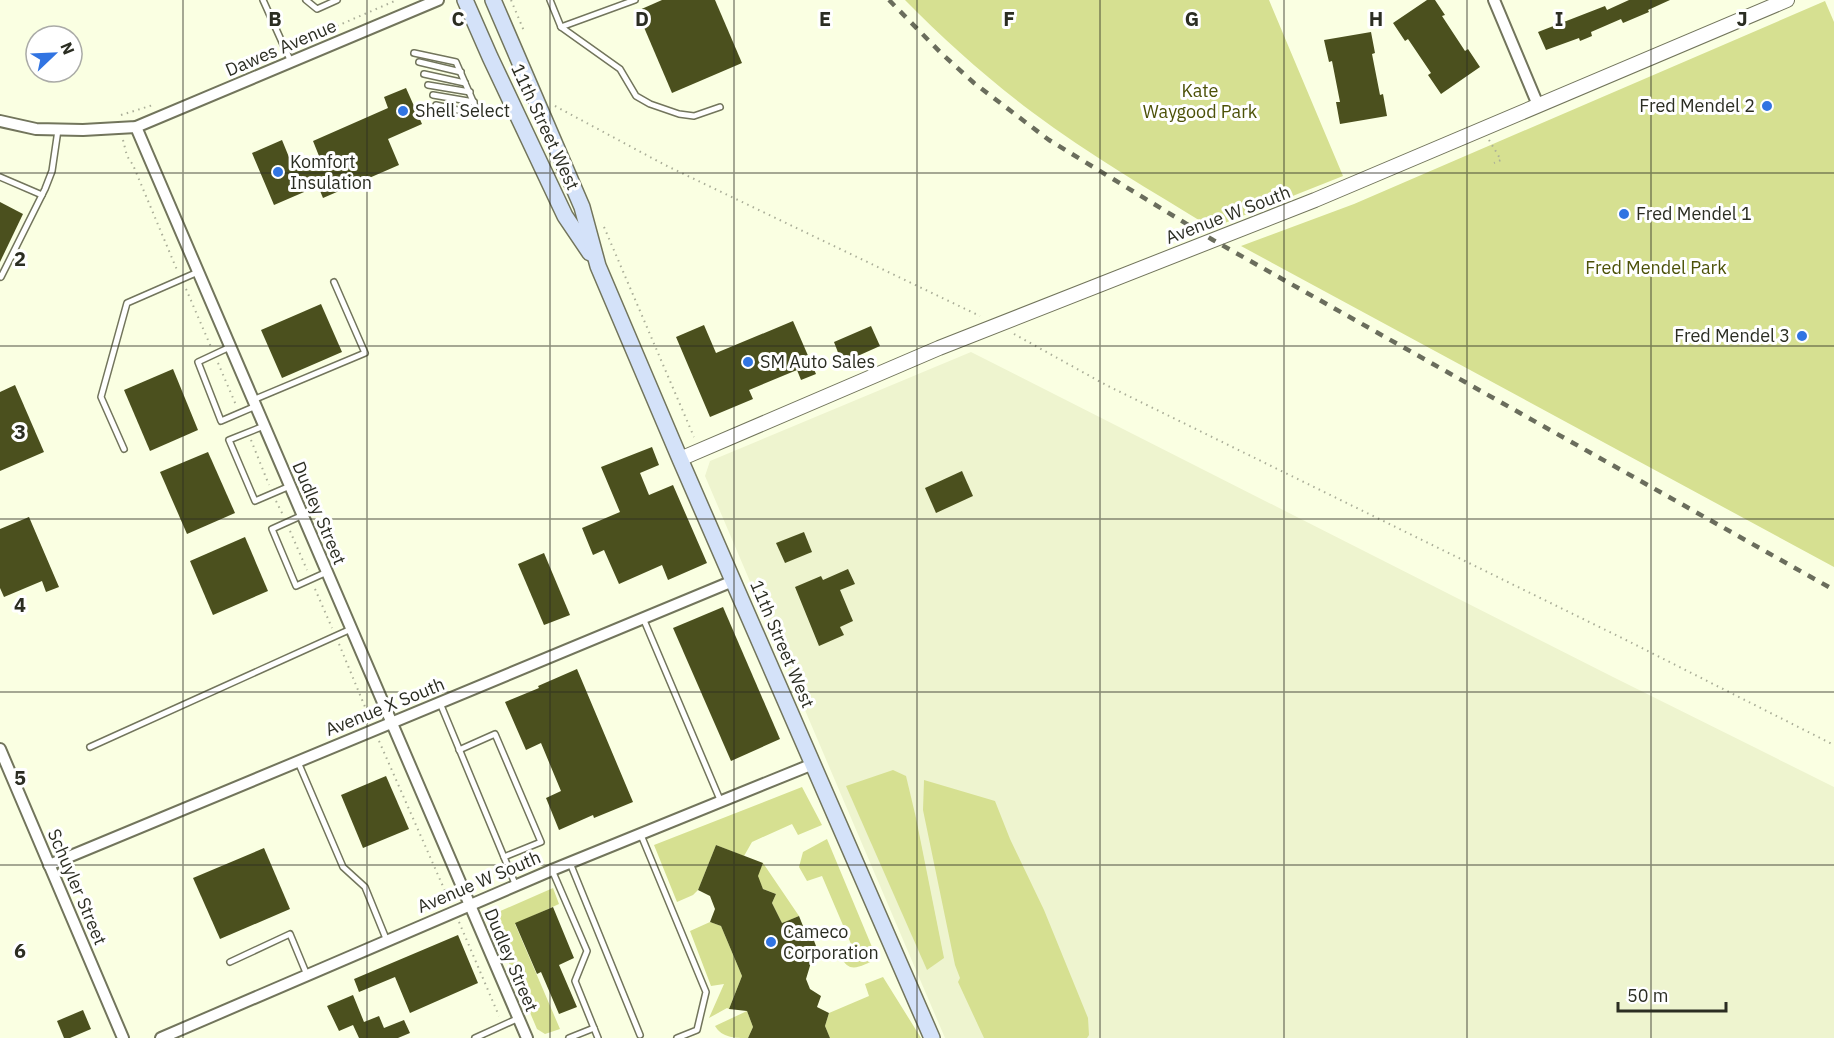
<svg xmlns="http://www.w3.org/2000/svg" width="1834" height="1038" viewBox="0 0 1834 1038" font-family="'IBM Plex Sans',sans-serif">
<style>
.built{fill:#eef4cf}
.green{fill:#d6e091}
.building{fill:#4b501e}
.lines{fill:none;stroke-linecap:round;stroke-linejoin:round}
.service-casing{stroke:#72755c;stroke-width:8}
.minor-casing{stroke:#72755c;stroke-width:14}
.tertiary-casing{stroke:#72755c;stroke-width:16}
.secondary-casing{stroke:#72755c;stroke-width:18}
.path{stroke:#aaae98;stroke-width:2;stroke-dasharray:1.5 4.5;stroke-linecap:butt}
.service{stroke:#fff;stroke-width:5}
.minor{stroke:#fff;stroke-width:10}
.tertiary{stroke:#fff;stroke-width:14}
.secondary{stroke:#d4e2f9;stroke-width:15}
.rail{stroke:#6a6d5c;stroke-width:4.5;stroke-dasharray:8 8;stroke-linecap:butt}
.grid{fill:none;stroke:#2b2d22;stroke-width:1.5;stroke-opacity:0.55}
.poi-dot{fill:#3174e2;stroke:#fff;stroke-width:2}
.labels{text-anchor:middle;stroke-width:6;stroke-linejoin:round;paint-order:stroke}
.street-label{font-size:18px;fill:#2b2d22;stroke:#fff}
.park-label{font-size:18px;fill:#4c5108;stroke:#fff}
.poi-label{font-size:18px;fill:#2b2d22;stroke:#fff;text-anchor:start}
.grid-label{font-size:20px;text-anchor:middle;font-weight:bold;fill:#2b2d22;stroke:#fff;stroke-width:6;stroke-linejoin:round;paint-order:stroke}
</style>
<rect width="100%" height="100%" fill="#faffe2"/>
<path class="built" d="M971,352L1613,677L1834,787V1038H945L705,476L710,461Z"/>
<g class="green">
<path d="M905,0H1269L1343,176L1212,228C1152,191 1089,155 1032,112C987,78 944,40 905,0Z"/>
<path d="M1825,1L1834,22V567L1241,246L1354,204Z"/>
<path d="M893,770L906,776L916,818L944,958L927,970L846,786Z"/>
<path d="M924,780L995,801L1010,839L1044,910L1088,1018L1089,1035L1087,1038H984L958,982L960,978L955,965L923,810Z"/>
<path d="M802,787L822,825L798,835L792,824L752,842L744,856L716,845L698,890L693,895L677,902L654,845Z"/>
<path d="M827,839L877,959C862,965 849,976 841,956L854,951L822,876L807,881L799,867L803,852Z"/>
<path d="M763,863L799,916L782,923L772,903L776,894L763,889L757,876Z"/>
<path d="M553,888L559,904L515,924L560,1029L545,1034L537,1029L489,916Z"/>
<path d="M710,922L721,926L742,976L729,1009L727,1008L709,1018L724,984L711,986L690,931Z"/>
<path d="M883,977L921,1038H830L825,1026L829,1013L869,996L865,984Z"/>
<path d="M747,1011L753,1027L748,1038C735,1038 722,1038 715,1026Z"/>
</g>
<g class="building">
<path d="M662,0H715L742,63L672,93L637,11Z"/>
<path d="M1427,0H1435L1445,15L1442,16L1465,51L1468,49L1480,67L1441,94L1428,75L1431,73L1408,39L1405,41L1393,23Z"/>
<path d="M1629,0H1670L1648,10L1649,12L1623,23L1621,19L1591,32L1592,36L1580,41L1579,38L1546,50L1538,32L1605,6L1607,10Z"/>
<path d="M1371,32L1375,53L1372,54L1380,95L1383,94L1387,116L1340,124L1336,102H1340L1332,61L1329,62L1324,40Z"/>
<path d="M406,88L422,124L388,139L399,165L323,198L318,186L274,205L252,153L282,140L293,167L319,156L313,141L388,108L384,97Z"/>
<path d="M0,202L23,214L0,262Z"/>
<path d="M321,304L342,352L282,378L261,330Z"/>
<path d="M793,321L816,374L801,380L797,370L749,390L753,399L710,417L676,337L704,325L716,353Z"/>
<path d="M871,326L880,346L842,363L834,342Z"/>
<path d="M173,369L198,430L150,451L124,390Z"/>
<path d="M15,385L44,452L0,471V392Z"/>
<path d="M652,447L659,465L640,473L649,495L673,485L707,563L668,580L662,565L619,584L604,550L593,555L582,528L620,512L601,467Z"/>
<path d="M208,452L235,513L187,534L160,472Z"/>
<path d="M962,471L973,496L936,513L925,488Z"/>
<path d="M29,517L59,587L46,592L42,581L4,597L0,588V529Z"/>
<path d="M804,532L812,552L785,563L776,543Z"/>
<path d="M245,537L268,591L213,615L190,561Z"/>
<path d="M544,553L570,615L544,625L518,564Z"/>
<path d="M848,569L855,584L840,590L853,621L840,627L844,635L819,646L795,587L821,576L823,580Z"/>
<path d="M723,607L780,739L731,761L673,628Z"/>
<path d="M577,669L633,802L594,818L593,815L559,830L546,798L561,791L541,743L526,750L505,702L539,688L538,686Z"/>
<path d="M386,776L409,829L363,848L341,795Z"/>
<path d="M716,845L763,863L758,876L763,889L776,894L772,903L782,923L799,916L809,941L813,938L816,946L806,979L810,989L821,996L817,1007L829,1013L825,1026L830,1038H748L753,1027L747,1011L729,1009L742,976L721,926L710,922L715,909L710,896L698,890Z"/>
<path d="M264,848L290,909L220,939L193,878Z"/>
<path d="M553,907L574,958L559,965L577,1007L559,1014L541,972L537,974L515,923Z"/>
<path d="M458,935L478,983L410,1013L395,977L359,992L354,979Z"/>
<path d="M353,995L364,1022L379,1016L384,1028L404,1020L410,1033L398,1038H359L353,1025L339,1031L327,1006Z"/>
<path d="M83,1010L91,1029L70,1038H64L57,1021Z"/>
</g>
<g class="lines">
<defs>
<g id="service">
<path d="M263,0L291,62"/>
<path d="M306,0L317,9L337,0"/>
<path d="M550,0L561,27L635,0"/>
<path d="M561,27L620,69L636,96L650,104L679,114L694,116L720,107"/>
<path d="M414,53L456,62L479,115"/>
<path d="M419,62L461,72"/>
<path d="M424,74L465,83"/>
<path d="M428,85L470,92"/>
<path d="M433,95L474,102"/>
<path d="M436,105L479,115"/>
<path d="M0,177L42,195"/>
<path d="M0,276L1,277L45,189L52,171L58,130"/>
<path d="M230,347L198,362L221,421L256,406"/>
<path d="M253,400L365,353L334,282"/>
<path d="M264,426L229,440L255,501L290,486"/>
<path d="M124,449L101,397L127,303L198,272"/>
<path d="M303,515L272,529L296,586L327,572"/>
<path d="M643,618L721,802"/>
<path d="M440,703L516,886"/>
<path d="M90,747L351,629"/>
<path d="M459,750L495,734L541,842L504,857"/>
<path d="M298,762L343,867L365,887L387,941"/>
<path d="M641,835L706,992L697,1030L677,1038"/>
<path d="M570,863L640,1035"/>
<path d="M552,870L587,951L575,981L598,1038"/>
<path d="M230,962L290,934L307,975"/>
<path d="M475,1038L519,1018"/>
<path d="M569,1038L594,1028"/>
</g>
<g id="minor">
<path d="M1494,0L1538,105"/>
<path d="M0,121L36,129L83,130L136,127L438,0"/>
<path d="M136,127L527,1038"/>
<path d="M0,749L123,1038"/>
<path d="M49,865L733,581"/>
<path d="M161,1038L552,870L813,764"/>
</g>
<path id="tertiary" d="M680,459L939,348L1315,200L1787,0"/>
<g id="secondary">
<path d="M465,0L490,57L565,216L590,253"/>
<path d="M493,0L582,207L598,266L680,459L932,1038"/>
</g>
</defs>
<use href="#service" class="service-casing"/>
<use href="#minor" class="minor-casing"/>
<use href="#tertiary" class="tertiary-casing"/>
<use href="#secondary" class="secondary-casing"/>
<g class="path">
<path d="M511,0L524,31"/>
<path d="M293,45L397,0"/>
<path d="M258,61L277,52"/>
<path d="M555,106L665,165L980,316"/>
<path d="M121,115L153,105"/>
<path d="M123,140L127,156L133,165L177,270"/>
<path d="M1489,140L1501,160L1494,163"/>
<path d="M604,227L694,437"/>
<path d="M186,289L211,347"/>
<path d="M1014,334L1106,385L1626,640L1834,745"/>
<path d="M218,363L236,405"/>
<path d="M251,440L269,485"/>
<path d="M276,501L283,515"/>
<path d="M290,531L307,570"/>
<path d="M315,589L332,628"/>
<path d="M339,644L370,719"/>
<path d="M379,741L449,900"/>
<path d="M459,922L499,1016"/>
</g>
<use href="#service" class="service"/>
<use href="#minor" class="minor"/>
<use href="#tertiary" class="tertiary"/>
<use href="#secondary" class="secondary"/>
<path class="rail" d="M889,0L941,53L974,83L1049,140L1213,240L1834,590"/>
</g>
<path class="grid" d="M183,0V1038M367,0V1038M550,0V1038M734,0V1038M917,0V1038M1100,0V1038M1284,0V1038M1467,0V1038M1651,0V1038M0,173H1834M0,346H1834M0,519H1834M0,692H1834M0,865H1834"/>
<g class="poi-dot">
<circle cx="1767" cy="106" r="6"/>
<circle cx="403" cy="111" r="6"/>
<circle cx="278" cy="172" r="6"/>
<circle cx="1624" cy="214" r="6"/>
<circle cx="1802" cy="336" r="6"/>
<circle cx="748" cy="362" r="6"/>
<circle cx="771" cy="942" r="6"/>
</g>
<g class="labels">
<g class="street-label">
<text transform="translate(281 48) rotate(-23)" y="6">Dawes Avenue</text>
<text transform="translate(545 127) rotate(65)" y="6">11th Street West</text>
<text transform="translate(1228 215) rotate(-21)" y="6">Avenue W South</text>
<text transform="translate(319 513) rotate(67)" y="6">Dudley Street</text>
<text transform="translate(782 644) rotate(67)" y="6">11th Street West</text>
<text transform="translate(385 707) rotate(-22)" y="6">Avenue X South</text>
<text transform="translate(479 882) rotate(-23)" y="6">Avenue W South</text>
<text transform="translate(77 887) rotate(67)" y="6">Schuyler Street</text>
<text transform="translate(511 960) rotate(67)" y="6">Dudley Street</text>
</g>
<g class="park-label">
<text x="1200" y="97">Kate<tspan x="1200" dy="21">Waygood Park</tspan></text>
<text x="1656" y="274">Fred Mendel Park</text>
</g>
<g class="poi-label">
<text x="1755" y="112" text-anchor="end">Fred Mendel 2</text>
<text x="415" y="117">Shell Select</text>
<text x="290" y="168">Komfort<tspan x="290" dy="21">Insulation</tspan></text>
<text x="1636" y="220">Fred Mendel 1</text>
<text x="1790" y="342" text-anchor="end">Fred Mendel 3</text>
<text x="760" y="368">SM Auto Sales</text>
<text x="783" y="938">Cameco<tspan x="783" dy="21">Corporation</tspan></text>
</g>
</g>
<g class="grid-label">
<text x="275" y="26">B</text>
<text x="458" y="26">C</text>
<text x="642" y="26">D</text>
<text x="825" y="26">E</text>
<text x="1009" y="26">F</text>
<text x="1192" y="26">G</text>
<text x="1376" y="26">H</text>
<text x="1559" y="26">I</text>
<text x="1742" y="26">J</text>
<text x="20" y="266">2</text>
<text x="20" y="439">3</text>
<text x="20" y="612">4</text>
<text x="20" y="785">5</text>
<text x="20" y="958">6</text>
</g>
<g transform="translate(54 54) rotate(67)"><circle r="28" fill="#ffffff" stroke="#aaaba7" stroke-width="1.5"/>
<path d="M0-4.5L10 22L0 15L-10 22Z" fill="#3174e2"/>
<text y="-9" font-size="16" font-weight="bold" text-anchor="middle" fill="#2b2d22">N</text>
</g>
<path d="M1618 1002v9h108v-9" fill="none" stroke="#2b2d22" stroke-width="3"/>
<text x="1627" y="1002" font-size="18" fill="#2b2d22" stroke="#ffffff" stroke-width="4.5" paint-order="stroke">50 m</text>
</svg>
